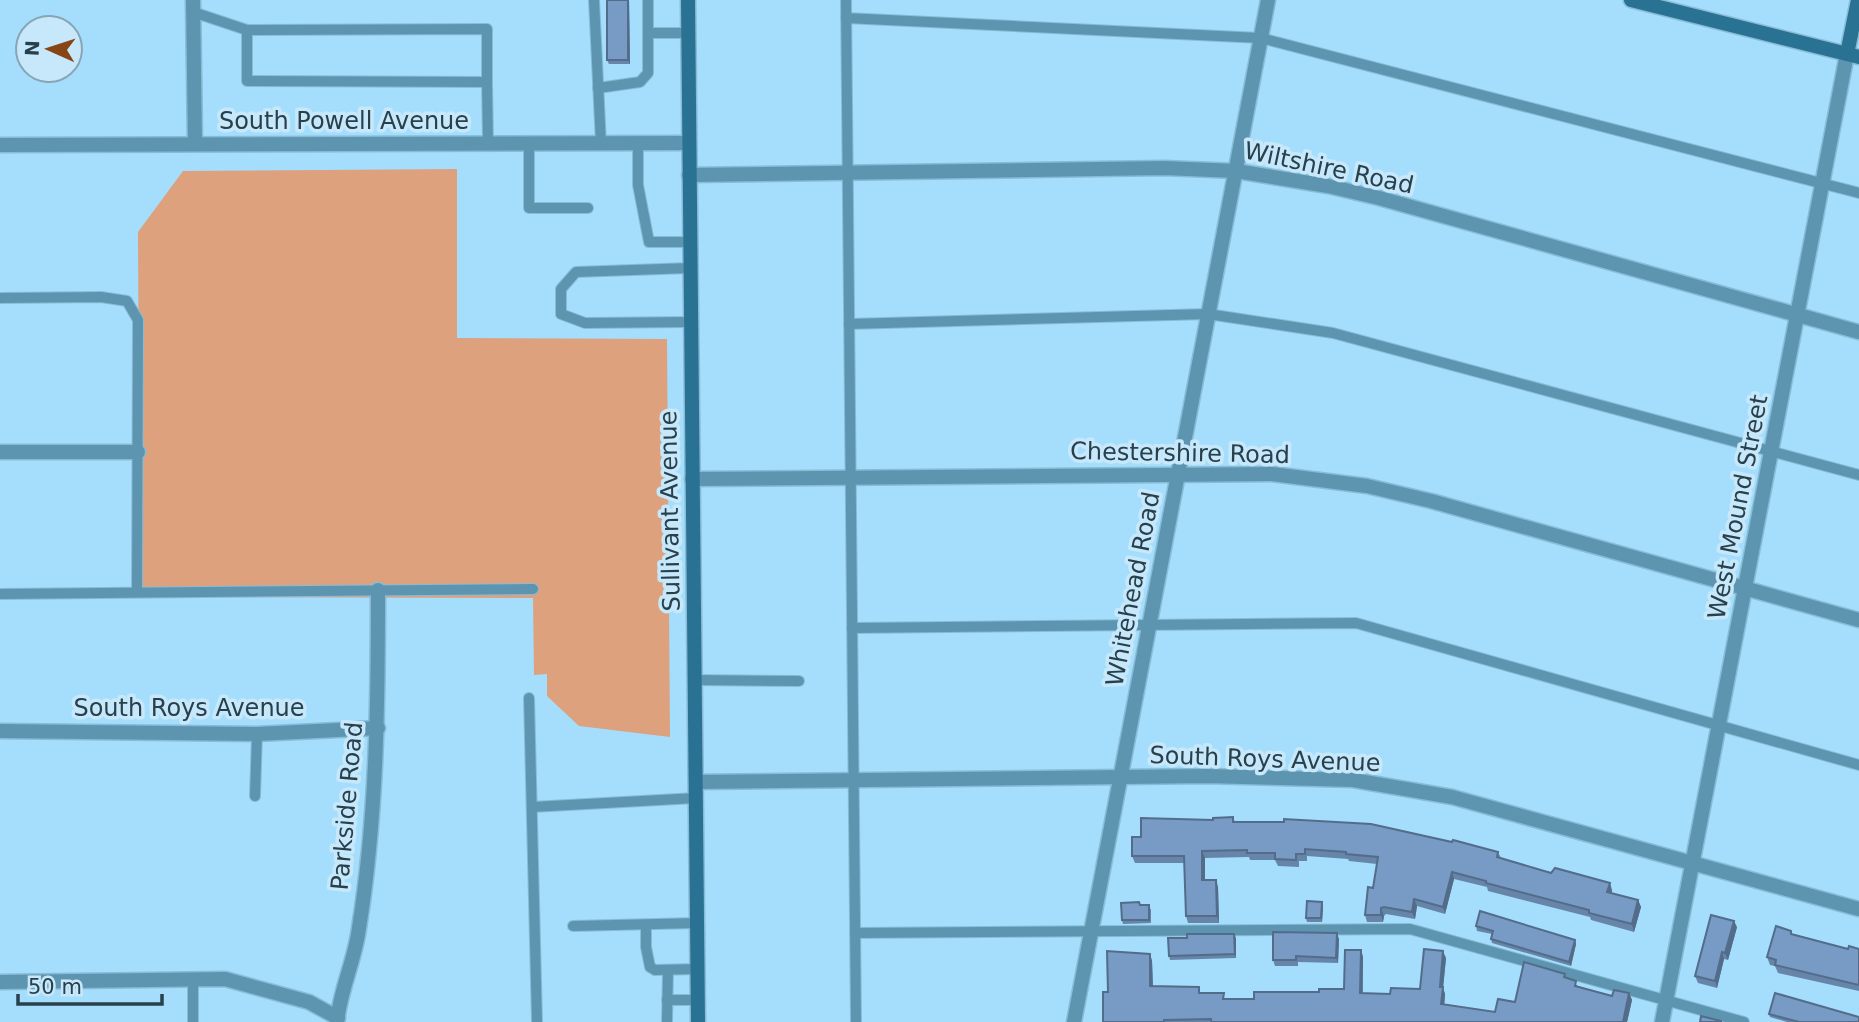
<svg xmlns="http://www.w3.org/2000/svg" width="1859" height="1022" viewBox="0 0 1859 1022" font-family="'DejaVu Sans',sans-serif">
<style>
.green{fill:#dda17d}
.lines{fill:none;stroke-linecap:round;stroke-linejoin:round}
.lane-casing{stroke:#89bbd5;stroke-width:12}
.street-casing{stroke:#89bbd5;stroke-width:17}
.secondary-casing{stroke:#89bbd5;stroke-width:17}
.lane{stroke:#5d95b1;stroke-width:10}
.street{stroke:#5d95b1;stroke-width:14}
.secondary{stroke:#297294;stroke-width:14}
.wall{fill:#6685a9}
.shaded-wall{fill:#536c89}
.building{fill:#779bc4;stroke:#536c89;stroke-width:2}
.labels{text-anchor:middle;stroke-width:7;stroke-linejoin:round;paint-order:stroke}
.street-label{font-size:24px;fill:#28404c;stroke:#c6e8fa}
</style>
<rect width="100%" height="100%" fill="#a4defc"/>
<path class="green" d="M457,169V338L667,339L670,737L579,726L547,696V674L534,675L533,598L140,597L138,232L183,171Z"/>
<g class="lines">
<defs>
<g id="lane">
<path d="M594,0L601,144"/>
<path d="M846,0L856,1022"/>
<path d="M193,12L247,30V81L487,82V29L247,30"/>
<path d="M846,18L1261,38L1859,193"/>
<path d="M649,33H687"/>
<path d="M487,82L488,144"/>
<path d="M598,88L640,82L648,73V0"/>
<path d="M529,144V208H588"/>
<path d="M638,144V185L649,242H690"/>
<path d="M690,268L576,272L561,289V314L585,323L690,322"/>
<path d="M0,298L101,297L127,301L138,320L137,592"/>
<path d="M849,324L1208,314L1333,333L1859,475"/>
<path d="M0,594L533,589"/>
<path d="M852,628L1356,623L1859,765"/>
<path d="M694,680L799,681"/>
<path d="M529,698L537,1022"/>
<path d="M255,796L257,734"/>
<path d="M532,807L696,798"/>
<path d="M646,925V947L650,967L655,970L697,969"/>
<path d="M573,926L697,923"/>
<path d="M855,933L1410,929L1744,1022"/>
<path d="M667,1000H698"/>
<path d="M193,1022V979"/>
<path d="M667,1022L668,970"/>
</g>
<g id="street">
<path d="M193,0L195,143"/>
<path d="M0,145L688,143"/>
<path d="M689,175L1164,168L1236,171L1328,186L1379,198L1859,332"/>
<path d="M0,452H138"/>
<path d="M692,479L1272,474L1367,486L1431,501L1859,620"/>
<path d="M0,731L257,734L378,728"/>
<path d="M696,782L1207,776L1353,780L1452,797L1859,909"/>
<path d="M0,982L225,979L309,1002L338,1018"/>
<path d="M337,1022C340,990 355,960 359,928C377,816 378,703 378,590"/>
<path d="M1074,1022L1268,0"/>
<path d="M1662,1022L1847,54"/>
</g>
<g id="secondary">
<path d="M688,0L698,1022"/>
<path d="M1631,0L1859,57"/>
<path d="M1847,54L1858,0"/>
</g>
</defs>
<use href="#lane" class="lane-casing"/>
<use href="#street" class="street-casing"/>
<use href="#secondary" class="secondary-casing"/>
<use href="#lane" class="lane"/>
<use href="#street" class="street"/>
<use href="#secondary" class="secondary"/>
</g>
<g class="wall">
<path d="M607,0H629L630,64H609L607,60Z"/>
<path d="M1233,817L1235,822L1498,852L1501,858L1612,890V893L1638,900L1641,907L1634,932L1591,920L1590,917L1488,891L1487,887L1454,879L1445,914L1417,906L1415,919L1386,914L1384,916L1383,922H1367L1365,915L1373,888L1377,864L1349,861L1348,859L1307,856V861H1299V867L1278,866L1275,860H1250L1249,857L1205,858V880L1218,887L1219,923H1188L1186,916L1184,863H1135L1132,856L1141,837L1213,820Z"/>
<path d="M1140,905L1151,909V923L1123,924L1122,920Z"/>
<path d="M1323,906L1322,922H1307L1306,918Z"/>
<path d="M1476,926L1575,940L1576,944L1571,966L1492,943L1491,939L1492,934L1477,931Z"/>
<path d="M1737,927L1728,960L1724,959L1717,988L1698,983L1695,976Z"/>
<path d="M1793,934L1848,949H1859V991L1778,973L1775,966L1770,965L1767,957Z"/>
<path d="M1187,938H1236V958L1170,960L1169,956Z"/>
<path d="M1339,939L1338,963L1298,962V966H1275L1273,960Z"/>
<path d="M1361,950L1363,957V993L1390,994L1420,989L1446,958L1443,988L1445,994L1444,1004L1495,1012L1565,974L1566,978L1578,986L1612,996L1629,993L1632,1000L1627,1022H1103L1108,992L1150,954L1152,961L1153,986L1201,993L1226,999H1254L1344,989Z"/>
<path d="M1769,1014L1859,1022H1787L1770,1017Z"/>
</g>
<g class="shaded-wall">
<path d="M628,0H629L630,64L628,60Z"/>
<path d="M1202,851L1205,858V887L1202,880Z"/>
<path d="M1452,872L1454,879L1445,914L1443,907Z"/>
<path d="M1216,880L1218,887L1219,923L1217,916Z"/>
<path d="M1610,883L1612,890L1610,899L1607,892Z"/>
<path d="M1414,899L1417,906L1415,919L1412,912Z"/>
<path d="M1638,900L1641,907L1634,932L1632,924Z"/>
<path d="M1322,902L1323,906L1322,922L1321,918Z"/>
<path d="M1381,908L1384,916L1383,922L1381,915Z"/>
<path d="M1734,921L1737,927L1728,960L1725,953Z"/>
<path d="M1337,933L1339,939L1338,963L1336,958Z"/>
<path d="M1234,934L1236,938V958L1235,954Z"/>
<path d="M1575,940L1576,944L1571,966L1569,962Z"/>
<path d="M1361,950L1363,957L1362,1000L1360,993Z"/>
<path d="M1443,951L1446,958L1443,988L1445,994L1444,1010L1441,1004L1440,987Z"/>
<path d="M1722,952L1724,959L1717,988L1715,981Z"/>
<path d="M1150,954L1152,961L1153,993L1150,986Z"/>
<path d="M1629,993L1632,1000L1627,1022H1623Z"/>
</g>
<g class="building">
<rect x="607" y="0" width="21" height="60"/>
<path d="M1233,817V822H1284V819L1371,824L1452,842L1453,840L1498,852L1497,857L1551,873L1555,868L1610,883L1607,892L1638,900L1632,924L1589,913V910L1486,883V881L1452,872L1443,907L1414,899L1412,912L1384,907L1381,908V915H1365L1368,887L1373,888L1378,857L1346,854V852L1305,849V854H1296V860L1275,859V853H1247V850L1202,851V880H1216L1217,916H1186L1184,856H1132V837H1141V818L1213,820V818Z"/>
<path d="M1307,901L1322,902L1321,918H1306Z"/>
<path d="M1139,902L1140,905H1149V920H1122L1121,903Z"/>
<path d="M1480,911L1575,940L1569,962L1491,939L1493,931L1476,926Z"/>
<path d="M1711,915L1734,921L1725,953L1722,952L1715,981L1695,976Z"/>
<path d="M1776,926L1791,931V934L1848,949L1849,946L1859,949V985L1775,965L1776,960L1767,957Z"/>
<path d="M1273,932L1337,933L1336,958L1296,956V960H1273Z"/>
<path d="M1187,934H1234L1235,954L1169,956L1168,938H1187Z"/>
<path d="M1424,949L1443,951L1440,987H1443L1441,1004L1495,1012L1498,999L1515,1002L1524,962L1565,974L1564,977L1576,981L1575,986L1612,996L1614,990L1629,993L1623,1022H1211V1019L1164,1020V1022H1103V992H1108L1107,951L1150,954V986L1199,987V993H1224L1223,999H1254V992H1319V989H1344L1345,950H1361L1360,993L1390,994L1391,988L1420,989Z"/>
<path d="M1775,993L1859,1017V1022H1799L1769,1014Z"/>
<path d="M1701,1016L1721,1021V1022H1700Z"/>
</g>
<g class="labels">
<g class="street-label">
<text x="344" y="129">South Powell Avenue</text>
<text transform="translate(1329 168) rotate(12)" y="8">Wiltshire Road</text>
<text transform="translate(1180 453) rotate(1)" y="8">Chestershire Road</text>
<text transform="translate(1738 507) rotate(-79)" y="8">West Mound Street</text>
<text transform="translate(670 511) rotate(-91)" y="8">Sullivant Avenue</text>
<text transform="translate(1133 589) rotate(-79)" y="8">Whitehead Road</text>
<text x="189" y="716">South Roys Avenue</text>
<text transform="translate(1265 759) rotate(2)" y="8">South Roys Avenue</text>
<text transform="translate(347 806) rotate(-85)" y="8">Parkside Road</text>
</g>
</g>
<g transform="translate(49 49) rotate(273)"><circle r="33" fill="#c6e8fa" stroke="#87a5b4" stroke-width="2"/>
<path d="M0-5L12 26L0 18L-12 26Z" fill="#874414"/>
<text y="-10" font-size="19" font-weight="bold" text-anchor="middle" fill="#28404c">N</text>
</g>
<path d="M18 994v10h144v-10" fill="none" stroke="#28404c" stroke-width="3.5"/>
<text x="28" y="994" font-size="21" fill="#28404c" stroke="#c6e8fa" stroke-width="5" paint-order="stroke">50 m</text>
</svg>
